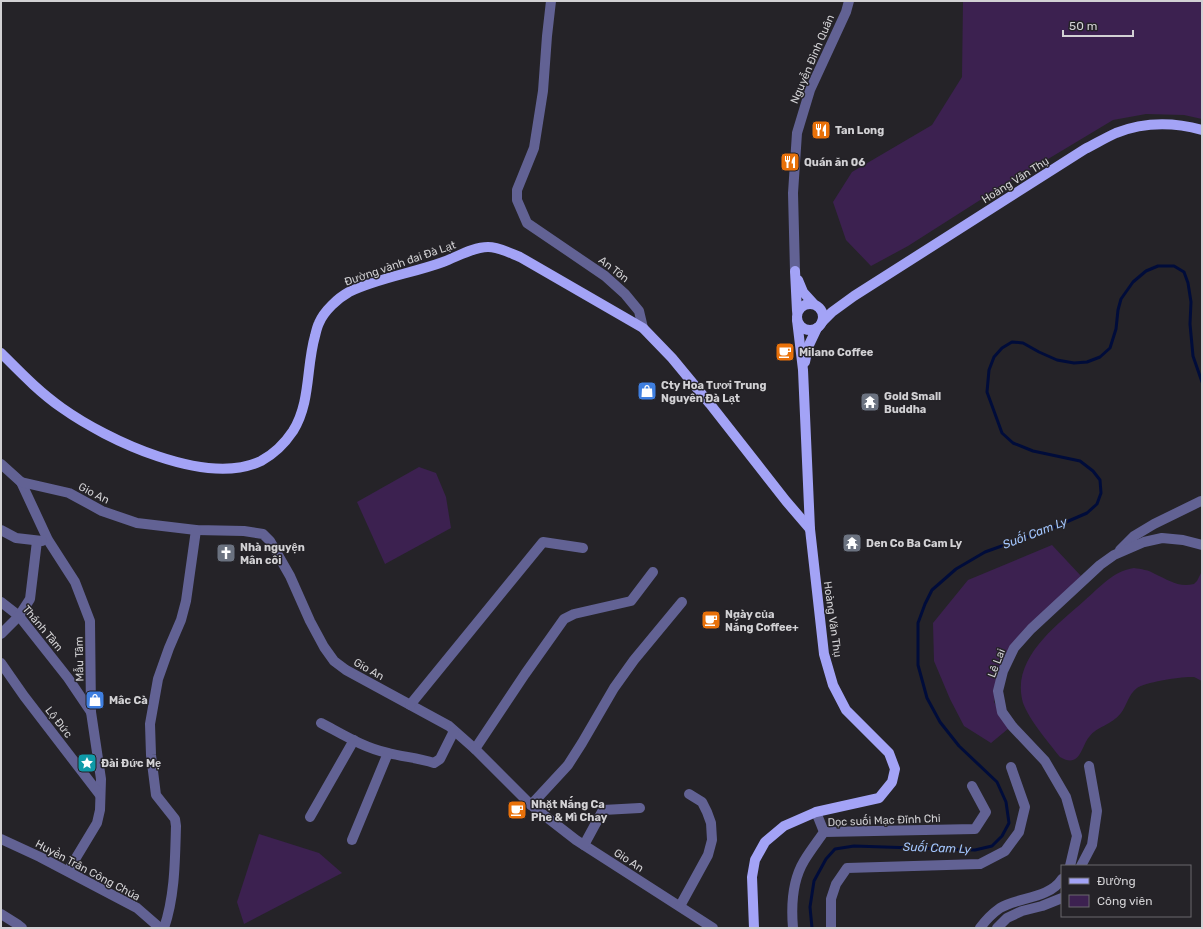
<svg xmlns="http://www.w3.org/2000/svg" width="1203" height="929" viewBox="0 0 1203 929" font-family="Rubik,sans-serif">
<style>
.green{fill:#3c2150}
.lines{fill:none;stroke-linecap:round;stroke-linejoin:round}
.stream{stroke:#000c3a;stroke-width:3}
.minor{stroke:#626294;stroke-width:10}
.major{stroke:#a3a3f6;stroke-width:10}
.labels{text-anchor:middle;stroke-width:3;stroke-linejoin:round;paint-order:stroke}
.street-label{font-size:11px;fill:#d2d1d4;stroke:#252328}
.poi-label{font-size:11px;font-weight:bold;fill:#d2d1d4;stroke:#252328;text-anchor:start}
.water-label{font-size:12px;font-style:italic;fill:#a3c6fe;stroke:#252328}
</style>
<rect width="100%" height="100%" fill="#252328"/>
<g class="green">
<path d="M963,1H1202V119L1184,115L1146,114L1113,120L988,195L908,246L871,266L846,240L833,202L852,172L932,125L962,77Z"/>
<path d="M419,467L436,473L446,497L451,528L385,564L357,502Z"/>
<path d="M1052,545L1081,576L1010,646L999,671L994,702L1009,728L991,743L964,726L950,699L934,661L933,623L968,580Z"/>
<path d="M1134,568C1141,569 1149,570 1155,574C1169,580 1178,588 1194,584L1197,581L1202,571V681C1199,680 1197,678 1194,677C1183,676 1145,682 1137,688C1128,695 1127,705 1121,713C1112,725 1097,726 1089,737C1081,747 1080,769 1060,757C1049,743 1025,715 1022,699C1013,657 1057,625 1084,601C1099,588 1113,571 1134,568Z"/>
<path d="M259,834L319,853L342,873L244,924L237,902Z"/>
</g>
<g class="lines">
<path class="stream" d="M812,928L810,907L814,881L826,859L835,849L854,846L975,850L992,846L1002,836L1009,823L1006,802L997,782L959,746L940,722L927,698L918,665V623L925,604L932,590L956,569L985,552L1057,526L1087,513L1097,504L1101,493L1100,480L1093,471L1080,461L1033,451L1013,443L1002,433L987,392L989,370L994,357L1002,348L1012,342L1023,343L1039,352L1057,360L1074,363L1087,362L1100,357L1110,348L1116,329L1118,310L1121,299L1133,282L1146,271L1158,266H1174L1184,272L1188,283L1191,302L1190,324L1193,356L1202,382"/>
<g class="minor">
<path d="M551,1L547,36L543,91L534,148L517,190V200L527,223L605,276L625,294L639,311L643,328"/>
<path d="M795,271L793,193L797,133L810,90L846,12L849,1"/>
<path d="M1,464L21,482L48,540L75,582L90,621L91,712L101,779L100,810L97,823L68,871"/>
<path d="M21,482L69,493L102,511L137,523L196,530L244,531L263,534L270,541L290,576L310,621L324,647L334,661L346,670L449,726L475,749L531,805L576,840L713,928"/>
<path d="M1,530L16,538L42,541"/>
<path d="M1120,550L1134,536L1154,524L1201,501"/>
<path d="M1,602L19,616L68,678L91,712"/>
<path d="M1,634L19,616L30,599L37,541"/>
<path d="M1,663L24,696L100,795"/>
<path d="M410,705L543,542L583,548"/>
<path d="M321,723C342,734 364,748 388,753C404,757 419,758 434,763L440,759L454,731"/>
<path d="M475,749L525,674L564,619L574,614L631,601L653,572"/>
<path d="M531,805L568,765L582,743L614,688L634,660L682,602"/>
<path d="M816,812L824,832"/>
<path d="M310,817L354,740"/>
<path d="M1,839L40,857L137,908L160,928"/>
<path d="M352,840L388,753"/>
<path d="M584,845L603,810L640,808"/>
<path d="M1070,866L1077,836L1066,797L1045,761L1012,726L1002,712L998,691L1003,671L1014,648L1031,629L1100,565L1114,555L1144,542L1162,538L1183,540L1202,545"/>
<path d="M1081,866L1092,845L1097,811L1089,766"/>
<path d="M680,906L708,855L712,840L711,823L707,812L702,802L689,794"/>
<path d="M1,914L17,924L22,928"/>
<path d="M164,928C175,896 175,860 176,826L175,819L156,795L151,755L150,724L158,679L169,648L181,620L186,601L196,530"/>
<path d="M793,928C791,905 792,881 804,861C810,851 817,842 824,832L975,829L986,812L972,786"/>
<path d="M831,928V899L836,884L847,868L980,864L1005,851L1019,832L1025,807L1011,767"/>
<path d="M980,928C985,921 993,913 1000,908C1018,897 1049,899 1062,879"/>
<path d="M997,928L1007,918L1022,911L1042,906L1062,898"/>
</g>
<g class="major">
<path d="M795,271L797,311"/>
<path d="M798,280L803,292L813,303"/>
<circle cx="810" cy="317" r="13"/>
<path d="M822,322L832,312L854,296L1085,149C1095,144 1105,138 1116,133C1144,122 1173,122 1202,130"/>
<path d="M1,353C20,372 39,392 62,408C107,440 206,487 261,461C274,454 285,443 293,431C311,402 306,367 315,336C316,332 317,327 319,323C324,311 338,298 349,292C378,278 413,273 443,262C457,257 473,247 488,247C499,247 510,253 520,257L643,328L672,358L710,404L786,501L810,529"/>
<path d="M805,362L808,347L817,328"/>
<path d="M754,928L752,877L755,860L765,842L784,826L816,812L879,798L892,782L895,769L889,753L846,710L833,685L824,654L810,529L803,370L797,320"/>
</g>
</g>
<defs>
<symbol id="restaurant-square" viewBox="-11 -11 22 22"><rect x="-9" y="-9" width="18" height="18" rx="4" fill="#e8710a" stroke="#252328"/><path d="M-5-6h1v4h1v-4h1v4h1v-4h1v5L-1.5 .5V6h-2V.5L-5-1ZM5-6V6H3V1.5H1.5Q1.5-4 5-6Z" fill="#fff"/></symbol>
<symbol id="cafe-square" viewBox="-11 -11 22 22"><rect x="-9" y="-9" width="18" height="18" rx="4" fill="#e8710a" stroke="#252328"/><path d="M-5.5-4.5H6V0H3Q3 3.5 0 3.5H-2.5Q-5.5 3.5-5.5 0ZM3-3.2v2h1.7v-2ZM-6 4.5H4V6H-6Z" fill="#fff"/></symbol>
<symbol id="shop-square" viewBox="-11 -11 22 22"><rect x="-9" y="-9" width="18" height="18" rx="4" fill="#3f7fe0" stroke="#252328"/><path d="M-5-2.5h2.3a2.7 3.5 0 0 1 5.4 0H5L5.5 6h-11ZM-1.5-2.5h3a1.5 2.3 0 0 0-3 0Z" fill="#fff"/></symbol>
<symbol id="temple-square" viewBox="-11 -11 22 22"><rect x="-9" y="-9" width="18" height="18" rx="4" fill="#6b7280" stroke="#252328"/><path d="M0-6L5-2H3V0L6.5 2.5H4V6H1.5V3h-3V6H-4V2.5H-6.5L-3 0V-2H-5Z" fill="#fff"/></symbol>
<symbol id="church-square" viewBox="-11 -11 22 22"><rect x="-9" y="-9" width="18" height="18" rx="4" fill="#6b7280" stroke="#252328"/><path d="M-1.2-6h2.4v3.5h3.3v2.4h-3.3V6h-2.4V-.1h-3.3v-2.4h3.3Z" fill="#fff"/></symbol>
<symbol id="sight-square" viewBox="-11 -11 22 22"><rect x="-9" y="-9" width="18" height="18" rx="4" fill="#0f9aa8" stroke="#252328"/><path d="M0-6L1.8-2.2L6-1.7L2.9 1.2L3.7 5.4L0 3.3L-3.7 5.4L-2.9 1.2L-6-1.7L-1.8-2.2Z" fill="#fff"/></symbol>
</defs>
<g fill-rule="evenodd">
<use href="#restaurant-square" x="810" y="119" width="22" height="22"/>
<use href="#restaurant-square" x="779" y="151" width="22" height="22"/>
<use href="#cafe-square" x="774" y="341" width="22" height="22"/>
<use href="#shop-square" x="636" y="380" width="22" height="22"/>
<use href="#temple-square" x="859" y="391" width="22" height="22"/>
<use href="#temple-square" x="841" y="532" width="22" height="22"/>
<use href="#church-square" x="215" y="542" width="22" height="22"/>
<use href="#cafe-square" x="700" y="609" width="22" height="22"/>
<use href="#shop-square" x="84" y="689" width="22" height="22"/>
<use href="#sight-square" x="76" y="752" width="22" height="22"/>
<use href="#cafe-square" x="506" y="799" width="22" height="22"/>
</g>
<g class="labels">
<g class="street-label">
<text transform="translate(812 59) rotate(-67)" y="4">Nguyễn Đình Quân</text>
<text transform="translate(1015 180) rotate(-32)" y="4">Hoàng Văn Thụ</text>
<text transform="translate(400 263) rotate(-19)" y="4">Đường vành đai Đà Lạt</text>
<text transform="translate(614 269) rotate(38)" y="4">An Tôn</text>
<text transform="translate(94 493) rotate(27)" y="4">Gio An</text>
<text transform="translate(833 619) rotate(82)" y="4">Hoàng Văn Thụ</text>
<text transform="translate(43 628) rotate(50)" y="4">Thánh Tâm</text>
<text transform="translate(79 659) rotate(-91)" y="4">Mẫu Tâm</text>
<text transform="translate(996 663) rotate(-69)" y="4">Lê Lai</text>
<text transform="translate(369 669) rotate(29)" y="4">Gio An</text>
<text transform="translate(59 722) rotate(52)" y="4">Lộ Đức</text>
<text transform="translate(884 820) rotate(-2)" y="4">Dọc suối Mạc Đĩnh Chi</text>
<text transform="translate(629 860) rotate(33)" y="4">Gio An</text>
<text transform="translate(88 870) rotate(28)" y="4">Huyền Trân Công Chúa</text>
</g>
<g class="poi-label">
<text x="835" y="134">Tan Long</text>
<text x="804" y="166">Quán ăn 06</text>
<text x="799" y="356">Milano Coffee</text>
<text x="661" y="389">Cty Hoa Tươi Trung<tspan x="661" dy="13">Nguyên Đà Lạt</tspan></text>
<text x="884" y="400">Gold Small<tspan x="884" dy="13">Buddha</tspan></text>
<text x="866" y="547">Den Co Ba Cam Ly</text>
<text x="240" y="551">Nhà nguyện<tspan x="240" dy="13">Mân côi</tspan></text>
<text x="725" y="618">Ngày của<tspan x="725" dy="13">Nắng Coffee+</tspan></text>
<text x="109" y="704">Mâc Cà</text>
<text x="101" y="767">Đài Đức Mẹ</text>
<text x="531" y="808">Nhặt Nắng Ca<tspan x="531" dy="13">Phe &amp; Mì Chay</tspan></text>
</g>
<g class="water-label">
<text transform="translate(1035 533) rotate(-21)" y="4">Suối Cam Ly</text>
<text transform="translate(937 848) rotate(2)" y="4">Suối Cam Ly</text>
</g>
</g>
<rect width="1203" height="929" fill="none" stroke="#d2d1d4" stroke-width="4"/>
<rect x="1061" y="865" width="130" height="52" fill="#252328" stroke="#6a696d"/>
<rect x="1069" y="878" width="20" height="6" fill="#a3a3f6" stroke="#6a696d"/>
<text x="1097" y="885" font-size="12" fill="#d2d1d4">Đường</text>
<rect x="1069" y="895" width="20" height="12" fill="#3c2150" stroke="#6a696d"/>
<text x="1097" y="905" font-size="12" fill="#d2d1d4">Công viên</text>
<path d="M1063 30v6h70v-6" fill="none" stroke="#d2d1d4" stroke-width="2"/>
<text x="1069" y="30" font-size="12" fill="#d2d1d4" stroke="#252328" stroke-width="3" paint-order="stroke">50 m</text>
</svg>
